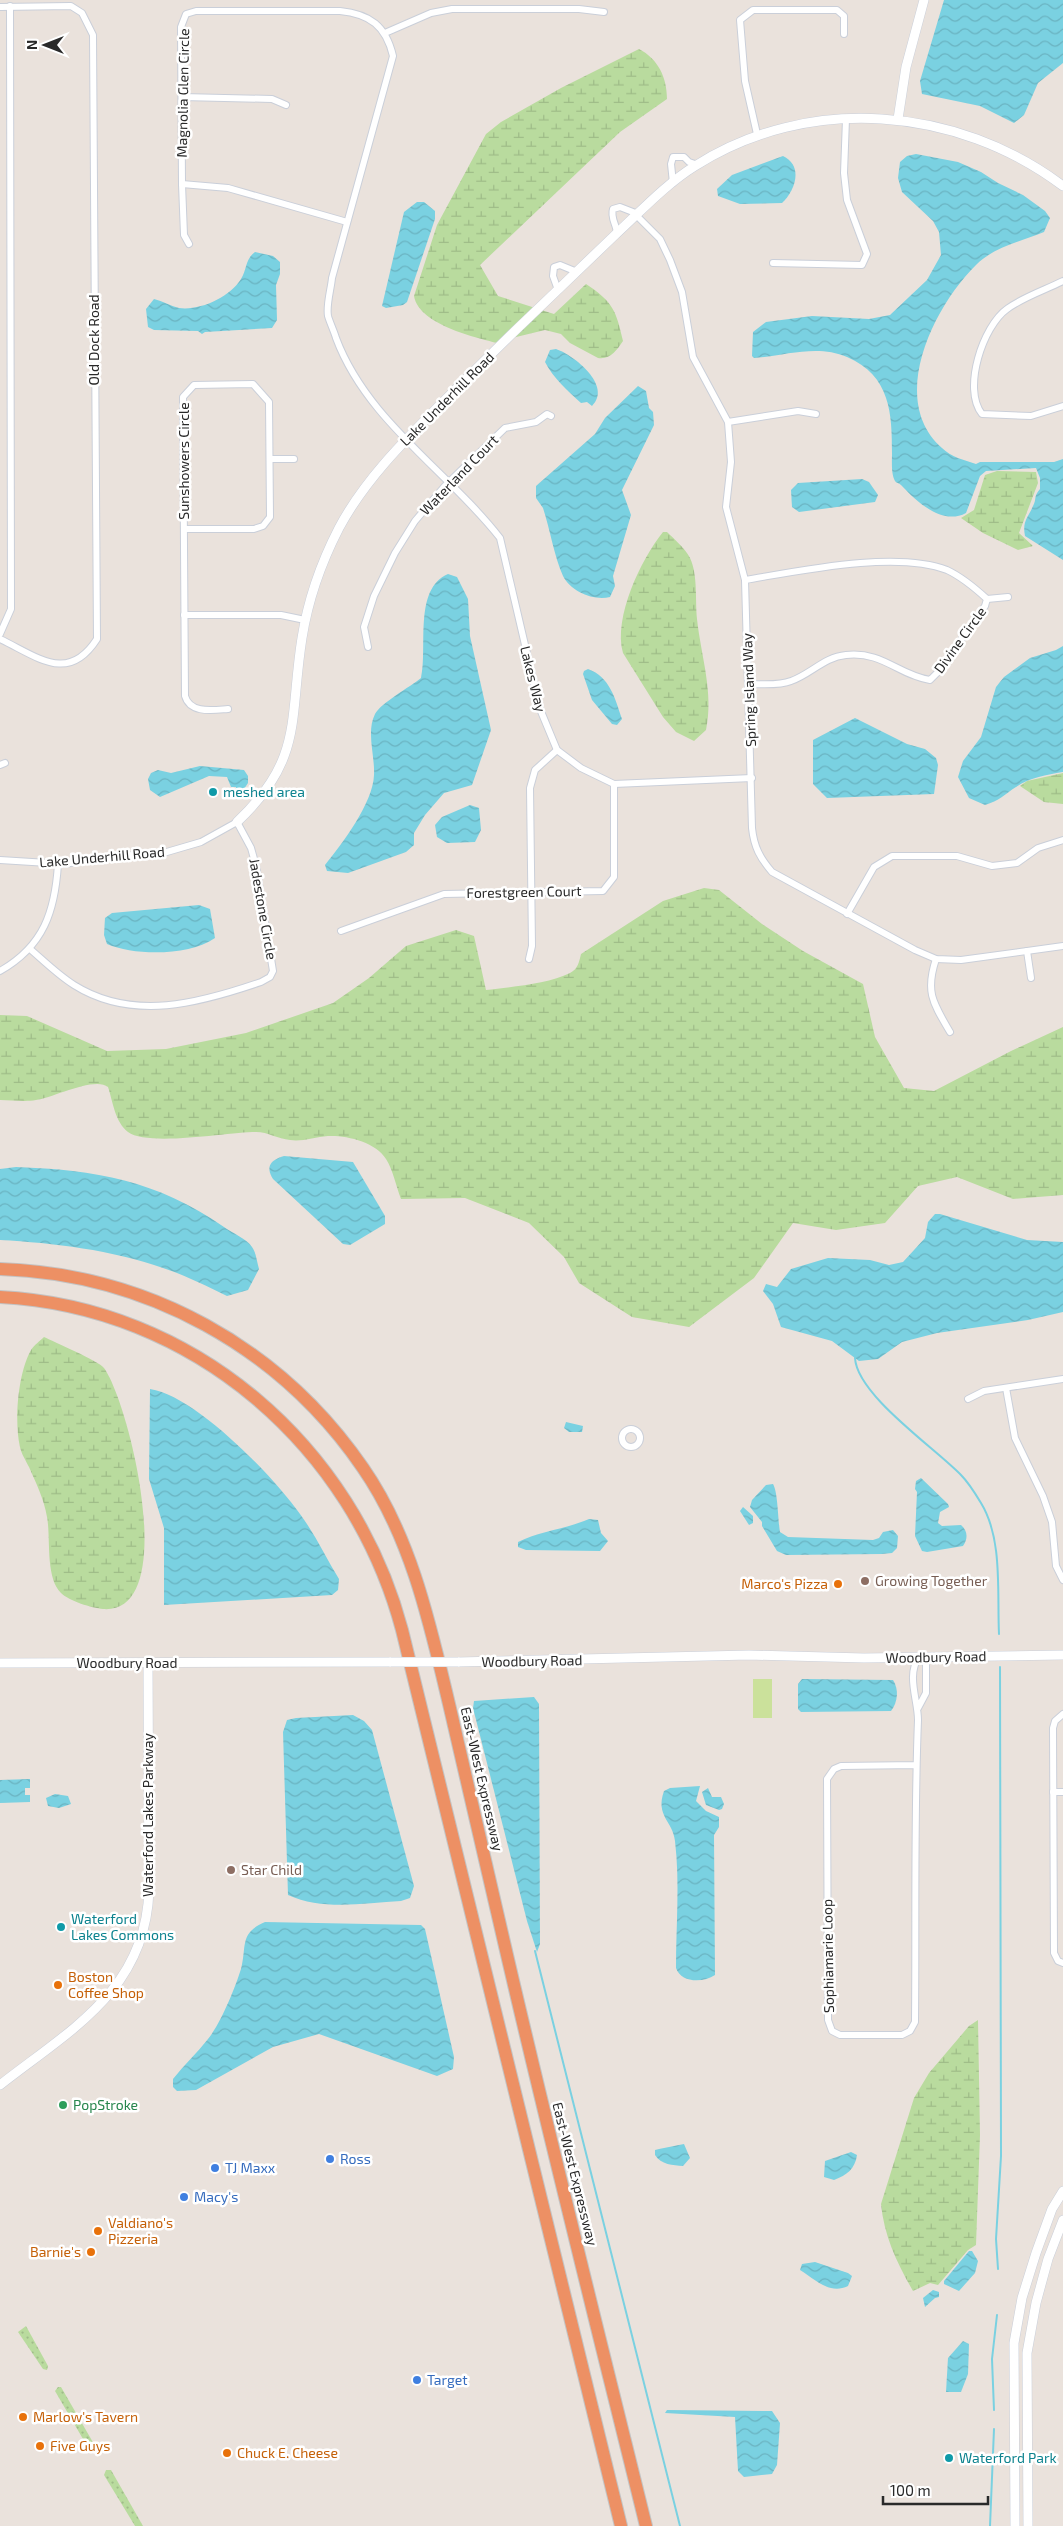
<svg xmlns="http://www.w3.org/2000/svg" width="1063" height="2526" viewBox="0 0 1063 2526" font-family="'Exo 2',sans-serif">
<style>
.grass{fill:url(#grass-dots)}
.wetland{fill:url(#wetland-marsh)}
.pitch{fill:#cbe19b}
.water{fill:url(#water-waves)}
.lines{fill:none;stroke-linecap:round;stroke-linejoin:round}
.stream{stroke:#7ad1e1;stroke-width:2}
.street-casing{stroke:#cacfd9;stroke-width:8}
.secondary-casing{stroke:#cacfd9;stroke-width:10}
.highway-casing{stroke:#c3c3c3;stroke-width:14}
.street{stroke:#fff;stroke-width:6}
.secondary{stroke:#fff;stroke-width:9}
.highway{stroke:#ed9064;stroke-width:12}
.secondary-bridge-casing{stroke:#cacfd9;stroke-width:10;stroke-linecap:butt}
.secondary-bridge{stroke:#fff;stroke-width:9}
.culture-dot{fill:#0f9aa8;stroke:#fff;stroke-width:2}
.education-dot{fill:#8d6e63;stroke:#fff;stroke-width:2}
.food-dot{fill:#e8710a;stroke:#fff;stroke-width:2}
.leisure-dot{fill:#2e9e5b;stroke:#fff;stroke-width:2}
.shop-dot{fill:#3f7fe0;stroke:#fff;stroke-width:2}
.labels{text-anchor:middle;stroke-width:5;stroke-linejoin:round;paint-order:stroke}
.street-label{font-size:14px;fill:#292929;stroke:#fff}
.culture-label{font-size:14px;fill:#0d838f;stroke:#fff;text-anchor:start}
.education-label{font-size:14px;fill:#785e54;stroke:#fff;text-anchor:start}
.food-label{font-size:14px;fill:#c56008;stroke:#fff;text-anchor:start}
.leisure-label{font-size:14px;fill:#27864d;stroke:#fff;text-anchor:start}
.shop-label{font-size:14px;fill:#366cbe;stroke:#fff;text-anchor:start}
</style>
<defs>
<pattern id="grass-dots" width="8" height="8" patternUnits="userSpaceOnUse" patternTransform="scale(1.25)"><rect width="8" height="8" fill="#b9db9e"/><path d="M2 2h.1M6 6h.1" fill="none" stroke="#9fbc88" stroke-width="1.8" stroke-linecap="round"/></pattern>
<pattern id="wetland-marsh" width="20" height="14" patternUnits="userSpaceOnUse" patternTransform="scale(1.25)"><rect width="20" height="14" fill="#b9db9e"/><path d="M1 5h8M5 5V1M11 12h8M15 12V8" fill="none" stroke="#9fbc88"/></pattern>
<pattern id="water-waves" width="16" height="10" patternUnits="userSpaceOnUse" patternTransform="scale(1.25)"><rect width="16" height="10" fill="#7ad1e1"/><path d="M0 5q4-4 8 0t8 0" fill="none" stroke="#6ab3c1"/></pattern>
</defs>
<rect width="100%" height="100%" fill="#eae2dc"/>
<g class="grass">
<path d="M26,2326L48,2366L47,2370L43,2369L18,2332Z"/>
<path d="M58,2387H61L98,2451L96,2453L90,2451L55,2391Z"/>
<path d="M106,2470H111L143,2526H135L104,2475Z"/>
</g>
<g class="wetland">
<path d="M639,49C658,59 667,77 667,99L620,132L480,265L498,296L554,314L586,284C613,302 616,310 623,341C617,350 610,360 598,358L570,343L561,334L545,330L512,338L506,345C481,339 419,326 414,296L437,225L486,134L501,122L561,88Z"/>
<path d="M997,471L1036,472L1038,483L1019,533L1033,546L1018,550L983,533L961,518L974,510L985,475Z"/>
<path d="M663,532H667C674,539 685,548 690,558C698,575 695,600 697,619C701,656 714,693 706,730L694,741L676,732L663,717L623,653C613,618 641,559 663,532Z"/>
<path d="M1063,773V804L1044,802L1020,786L1027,781Z"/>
<path d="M704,888L719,890L762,924L803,951L863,984L875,1037L904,1088L934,1091L1011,1051L1063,1027V1195L1013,1199L957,1177L918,1186L885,1223L836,1230L793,1223L754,1278L689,1327L632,1317L579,1283L564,1257L529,1223L465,1198L401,1199C396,1186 393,1170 386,1159C376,1142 346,1135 328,1136C315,1137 302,1142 290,1140C278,1139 268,1132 256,1132C229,1132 148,1147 128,1132C115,1122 113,1102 108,1087C95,1076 52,1098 36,1100C25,1102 11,1100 0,1100V1015L27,1016L107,1051L166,1049L246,1033L333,1003L369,978L406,946L456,930L474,936L486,990C510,987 548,984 570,973C578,969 579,962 581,954L663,901Z"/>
<path d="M44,1337C54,1342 99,1361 104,1368C130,1404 181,1615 103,1609C92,1608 69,1601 61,1593C45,1577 51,1538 47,1517C44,1499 36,1483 29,1467C26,1461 21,1453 20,1447C14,1421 18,1373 31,1350C34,1345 40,1341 44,1337Z"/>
<path d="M978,2020L980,2135L976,2245L968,2250L938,2285L930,2283L913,2291C897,2263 884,2236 881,2204L914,2098L929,2073L969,2026Z"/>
</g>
<rect class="pitch" x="753" y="1679" width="19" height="39"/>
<g class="water">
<path d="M944,0H1063V63L1038,83L1024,115L1014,123L980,106L922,94L920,81Z"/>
<path d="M916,154L958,162L981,172L998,183L1023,195L1045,211L1050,218L1044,232C1020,242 995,246 976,265C934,306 887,400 942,448C951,457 964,460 976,464L980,462H1054L1063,459V560L1025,536C1022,521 1028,518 1033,506C1037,499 1033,497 1040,489V478L1036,468L986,471L980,476L966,513C942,526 916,501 901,485C899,483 896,483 895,481C891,474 892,461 892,454C892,414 891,376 847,357C817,344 784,356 754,358L752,356L753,332L766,322L812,316L869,319L890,315L927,280L941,255L939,232L933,221L902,192L898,178L900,162L907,156Z"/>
<path d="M783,156C804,166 795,191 782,203L740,204L718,196L717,189L732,175Z"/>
<path d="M417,202H424L435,211V219L407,302L403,305L386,308L382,306L404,212Z"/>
<path d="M255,252L273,256L280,262V274L276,285L277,320L272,328L205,332L202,334L198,331L154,330L148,327L146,309L154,299C163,301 170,306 179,308C200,311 230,297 241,279C247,270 245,259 255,252Z"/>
<path d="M556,349C574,355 613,386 592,406L587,402L581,403C568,391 553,378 545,362L550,350Z"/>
<path d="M638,386L646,391L649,408L653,412L654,425L622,490L631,515L613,576L615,586L610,597C594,601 571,592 563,576C554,556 550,529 543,508L536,498V486L595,434L605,418Z"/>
<path d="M862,479L869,482L878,495L875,502L799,512L792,507L791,490L798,483Z"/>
<path d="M448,574L457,577L468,599L470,636L491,730L472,785L444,793L425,815L414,833V845L406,852L348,873L327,871L325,865C342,844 373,803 374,775C375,755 366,732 375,714C381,703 410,687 421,678C428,648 413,589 448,574Z"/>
<path d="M1063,646V772C1046,775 1031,777 1016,787C1005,794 999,801 985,805L969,798L958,777L963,761L981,737L996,687L1004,677L1030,658L1056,650Z"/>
<path d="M588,669C610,677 615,698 622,719L617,725L612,724L592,700L583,674L584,671Z"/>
<path d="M855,718L907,744L925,749L936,758L938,765L934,794L827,798L813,784V740Z"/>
<path d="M200,766L244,770L248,776V783L242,792H236V787H231L227,777L209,776L160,797L150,790L148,779L151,773L158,770L171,773Z"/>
<path d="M470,805L479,808L481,830L475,842L447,843L437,837L435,825L442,817Z"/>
<path d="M199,905L210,909L215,938C189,956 135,956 107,944L104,935L105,918L112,913Z"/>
<path d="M284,1156L353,1162L385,1216V1224L350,1245L343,1244L273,1179C265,1166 271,1160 284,1156Z"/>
<path d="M16,1167C96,1170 156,1180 224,1227C232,1233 247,1239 252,1247C256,1252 257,1262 259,1269L248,1290L227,1296C206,1286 185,1275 163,1268C112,1250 54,1243 0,1240V1169Z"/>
<path d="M935,1214H940L1027,1240L1063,1242V1312L1028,1320L937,1333L902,1342L878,1359L859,1361L832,1341L781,1327L773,1304L763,1291L766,1284L777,1287L791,1269L828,1258L870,1260L889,1265L903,1262L925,1238L928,1222Z"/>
<path d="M150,1389C196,1396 273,1476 300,1514C315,1534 326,1558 339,1579L338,1590L332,1595L164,1605V1528L149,1479Z"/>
<path d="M566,1422L583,1426L582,1432H569L564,1428Z"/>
<path d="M921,1478L948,1504L949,1507L940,1512L938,1523L942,1526L961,1525C968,1531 968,1539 963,1546L927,1552L922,1551L915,1536L917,1492L915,1489L916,1481Z"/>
<path d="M773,1484C778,1492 778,1521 780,1532L788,1537L873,1540L879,1538L883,1532L893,1530L898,1536L897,1548L892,1553L882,1554L786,1555L777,1551L762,1526V1522L750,1507L752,1500L766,1485Z"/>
<path d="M743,1507L753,1516V1523L749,1525L740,1511Z"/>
<path d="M589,1519L598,1520L601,1533L608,1541L600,1551L526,1550L518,1547V1542C540,1531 566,1529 589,1519Z"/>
<path d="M802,1679L893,1680C899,1689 898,1702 891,1711L801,1712L798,1709V1684Z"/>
<path d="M534,1697L539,1704L540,1944L537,1952L527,1921L473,1708L474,1701Z"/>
<path d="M353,1715L364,1721L372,1730L414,1886L410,1898L401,1901C364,1903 323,1911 288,1895L283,1732L287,1720L296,1718Z"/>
<path d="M30,1779V1788H25V1795H30V1802L0,1803V1780Z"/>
<path d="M700,1786L696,1801L706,1811L719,1817V1827L714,1835L715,1975C703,1983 681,1983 676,1968C676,1926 680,1883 675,1841C673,1821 655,1816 664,1791L670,1788Z"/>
<path d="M708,1788L712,1797H721L724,1804L722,1809L719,1810L706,1805L702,1792Z"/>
<path d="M55,1794L68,1796L71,1804L59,1808L48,1806L46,1798Z"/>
<path d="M265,1922L421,1925L425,1929L454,2057L453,2069L437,2076L319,2034L273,2047L196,2090L177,2091L173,2087V2079C184,2065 197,2053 208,2039C221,2023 235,1988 241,1969C247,1946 239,1933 265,1922Z"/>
<path d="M684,2144L690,2158L683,2166C673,2165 661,2165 655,2155V2150L659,2149Z"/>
<path d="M851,2152L857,2155C855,2169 847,2175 834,2180L824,2177L825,2161Z"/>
<path d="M969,2251H972L978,2261L975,2273L959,2291L944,2284V2281Z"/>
<path d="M815,2262L848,2273L852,2276L848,2286C830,2295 816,2280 800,2270L802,2264Z"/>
<path d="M933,2290L939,2292V2297L935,2298L925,2307L923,2298Z"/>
<path d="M963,2341L969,2344L968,2374L961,2392H946L948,2358Z"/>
<path d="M667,2410L772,2411L780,2423L777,2465L772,2474L744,2477L738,2471L735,2417L665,2413Z"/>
</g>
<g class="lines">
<g class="stream">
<path d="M855,1358C857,1395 935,1448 961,1475C968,1482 975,1493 981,1503C1003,1539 997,1592 999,1634"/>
<path d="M535,1951L680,2526"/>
<path d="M998,2269L996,2239L1001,2156L1000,1667"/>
<path d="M994,2410L992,2359L997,2315"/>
<path d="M990,2526L994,2429"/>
</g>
<defs>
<g id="street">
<path d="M0,7L71,6L82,13L93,35L97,639C68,684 38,657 0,639"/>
<path d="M385,33L431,13L452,9H579L604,12"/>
<path d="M182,97L272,99L286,105"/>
<path d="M757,134L745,81L740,20L753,10H837L844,16V34"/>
<path d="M673,183L671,164L673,157H684L689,162L698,165"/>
<path d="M182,184L228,188L347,222"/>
<path d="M636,215L660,239L670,260L682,292L693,357L728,422L731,462L726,507L745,580L752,828C754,847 760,858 772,872L915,950L936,959L961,960L1063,946"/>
<path d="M617,234C617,225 610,218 613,209L620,207L638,214"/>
<path d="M189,244L184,235L182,184L181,27L186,14L196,11H340C370,14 386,26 393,56L332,278C331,289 326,305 328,316C330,323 334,331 336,338C367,421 447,470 500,538L540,709L557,750L581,768L614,784L752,778"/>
<path d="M773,263L862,265L867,254L847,200L844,173L846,119"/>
<path d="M1063,281C1045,290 1023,297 1007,309C983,326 962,389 982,414L1031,416L1063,406"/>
<path d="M558,290L553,276L554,267L560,265L577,272"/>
<path d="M728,422L798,411L816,414"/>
<path d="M270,459H294"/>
<path d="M184,529H254L263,526L270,517L269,402L253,384L194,385L183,397L185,696C190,714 213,710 228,709"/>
<path d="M745,580C799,571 896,550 947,570C962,577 975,588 987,599L985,606L939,671L930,680C898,675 883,651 846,655C824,657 811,674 791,681C779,686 761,684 749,684"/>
<path d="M987,599L1008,597"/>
<path d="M184,615H281L305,620"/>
<path d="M0,634L11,609L10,6"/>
<path d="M368,647L364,627L374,596L395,553L415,521L444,487L505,428L536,422L547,414L551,416"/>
<path d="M0,765L5,763"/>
<path d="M0,860L64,864L113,856L160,854L201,842L237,822L251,848L256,866L273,971L270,977L261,982C200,1003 133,1022 74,985C58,975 44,961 30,949"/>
<path d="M847,914L874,867L892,856H957L992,866L1017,863L1038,848L1063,840"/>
<path d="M341,931L444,894L603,891L614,877V784"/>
<path d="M1027,951L1031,978"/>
<path d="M529,959L532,946L530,788L535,770L557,750"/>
<path d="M936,959C925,992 933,1003 950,1032"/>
<path d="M0,971C44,946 55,911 58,864"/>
<path d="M1006,1388L1015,1438L1043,1496L1052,1522L1056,1566L1063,1580"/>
<path d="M968,1399L984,1391L1063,1379"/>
<circle cx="631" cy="1438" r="9"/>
<path d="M1063,1714L1055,1721L1053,1728L1054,1953L1058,1961L1063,1963"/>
<path d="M916,1765L841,1766L834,1769L827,1779L828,2020L832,2031L840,2035H902L910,2031L915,2022C916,1921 914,1821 918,1720C918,1700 906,1675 919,1657L926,1664V1693L918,1708"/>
<path d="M1053,1792H1063"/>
</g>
<g id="secondary">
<path d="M898,119L906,67L924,0"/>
<path d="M237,822C304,759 289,719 302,638C308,600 322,561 339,528C364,481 403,442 440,405C466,379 492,353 519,327C551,296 584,265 616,234C641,211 666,184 695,166C808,94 957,106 1063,186"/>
<path d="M458,1662L749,1655L864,1658L1063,1655"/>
<path d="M0,1663L391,1662"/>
<path d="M0,2085C70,2030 146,1990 149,1890L148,1663"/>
<path d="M1015,2526L1014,2343L1022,2298L1036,2253L1052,2209L1063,2191"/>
<path d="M1028,2526L1027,2353L1036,2303L1048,2259L1063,2220"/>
</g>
<g id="highway">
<path d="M0,1269C147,1274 280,1347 363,1468C411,1537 430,1624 449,1704C467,1779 484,1854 501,1929C547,2129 597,2327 646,2526"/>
<path d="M0,1297C193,1307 353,1445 402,1630L621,2526"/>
</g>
</defs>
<use href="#street" class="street-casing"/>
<use href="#secondary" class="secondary-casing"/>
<use href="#highway" class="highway-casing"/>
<use href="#street" class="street"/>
<use href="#secondary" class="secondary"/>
<use href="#highway" class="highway"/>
<defs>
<path id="secondary-bridge" d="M391,1662H458"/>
</defs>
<use href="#secondary-bridge" class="secondary-bridge-casing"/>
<use href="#secondary-bridge" class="secondary-bridge"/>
</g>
<g class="culture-dot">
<circle cx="213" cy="792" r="5"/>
<circle cx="61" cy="1927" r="5"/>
<circle cx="949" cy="2458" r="5"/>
</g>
<g class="education-dot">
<circle cx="865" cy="1581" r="5"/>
<circle cx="231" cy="1870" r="5"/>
</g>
<g class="food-dot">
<circle cx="838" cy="1584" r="5"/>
<circle cx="58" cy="1985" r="5"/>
<circle cx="98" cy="2231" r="5"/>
<circle cx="91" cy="2252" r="5"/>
<circle cx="23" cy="2417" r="5"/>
<circle cx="40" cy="2446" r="5"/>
<circle cx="227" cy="2453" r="5"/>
</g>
<circle class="leisure-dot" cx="63" cy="2105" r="5"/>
<g class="shop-dot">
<circle cx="330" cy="2159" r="5"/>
<circle cx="215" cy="2168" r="5"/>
<circle cx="184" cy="2197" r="5"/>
<circle cx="417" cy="2380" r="5"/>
</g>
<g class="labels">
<g class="street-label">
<text transform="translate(183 93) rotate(-89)" y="5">Magnolia Glen Circle</text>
<text transform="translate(94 340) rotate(-90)" y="5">Old Dock Road</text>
<text transform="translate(447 399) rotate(-45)" y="5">Lake Underhill Road</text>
<text transform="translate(184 461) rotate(-90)" y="5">Sunshowers Circle</text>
<text transform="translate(459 475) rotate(-46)" y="5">Waterland Court</text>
<text transform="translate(960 640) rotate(-54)" y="5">Divine Circle</text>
<text transform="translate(533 679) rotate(76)" y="5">Lakes Way</text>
<text transform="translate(749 690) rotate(-92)" y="5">Spring Island Way</text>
<text transform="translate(102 857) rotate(-5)" y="5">Lake Underhill Road</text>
<text transform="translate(524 892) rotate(-1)" y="5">Forestgreen Court</text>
<text transform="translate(263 909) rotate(80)" y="5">Jadestone Circle</text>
<text transform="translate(936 1657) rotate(-1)" y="5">Woodbury Road</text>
<text transform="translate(532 1661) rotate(-1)" y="5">Woodbury Road</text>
<text x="127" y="1668">Woodbury Road</text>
<text transform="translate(482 1779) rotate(77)" y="5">East-West Expressway</text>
<text transform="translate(148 1815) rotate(-90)" y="5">Waterford Lakes Parkway</text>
<text transform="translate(828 1956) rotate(-91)" y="5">Sophiamarie Loop</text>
<text transform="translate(575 2174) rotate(76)" y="5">East-West Expressway</text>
</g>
<g class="culture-label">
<text x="223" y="797">meshed area</text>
<text x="71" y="1924">Waterford<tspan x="71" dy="16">Lakes Commons</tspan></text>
<text x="959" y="2463">Waterford Park</text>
</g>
<g class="education-label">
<text x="875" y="1586">Growing Together</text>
<text x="241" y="1875">Star Child</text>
</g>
<g class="food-label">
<text x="828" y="1589" text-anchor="end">Marco's Pizza</text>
<text x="68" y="1982">Boston<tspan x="68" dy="16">Coffee Shop</tspan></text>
<text x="108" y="2228">Valdiano's<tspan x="108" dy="16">Pizzeria</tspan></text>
<text x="81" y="2257" text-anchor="end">Barnie's</text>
<text x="33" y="2422">Marlow's Tavern</text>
<text x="50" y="2451">Five Guys</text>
<text x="237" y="2458">Chuck E. Cheese</text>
</g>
<g class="leisure-label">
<text x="73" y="2110">PopStroke</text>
</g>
<g class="shop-label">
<text x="340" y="2164">Ross</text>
<text x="225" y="2173">TJ Maxx</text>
<text x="194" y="2202">Macy's</text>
<text x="427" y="2385">Target</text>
</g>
</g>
<g transform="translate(45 45) rotate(270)" stroke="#ffffff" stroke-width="4" paint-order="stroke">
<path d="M0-4L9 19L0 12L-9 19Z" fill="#292929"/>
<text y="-8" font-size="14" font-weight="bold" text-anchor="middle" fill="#292929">N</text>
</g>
<path d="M883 2496v8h105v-8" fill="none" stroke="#292929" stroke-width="2.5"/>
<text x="890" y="2496" font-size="15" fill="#292929" stroke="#ffffff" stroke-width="4" paint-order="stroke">100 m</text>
</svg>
